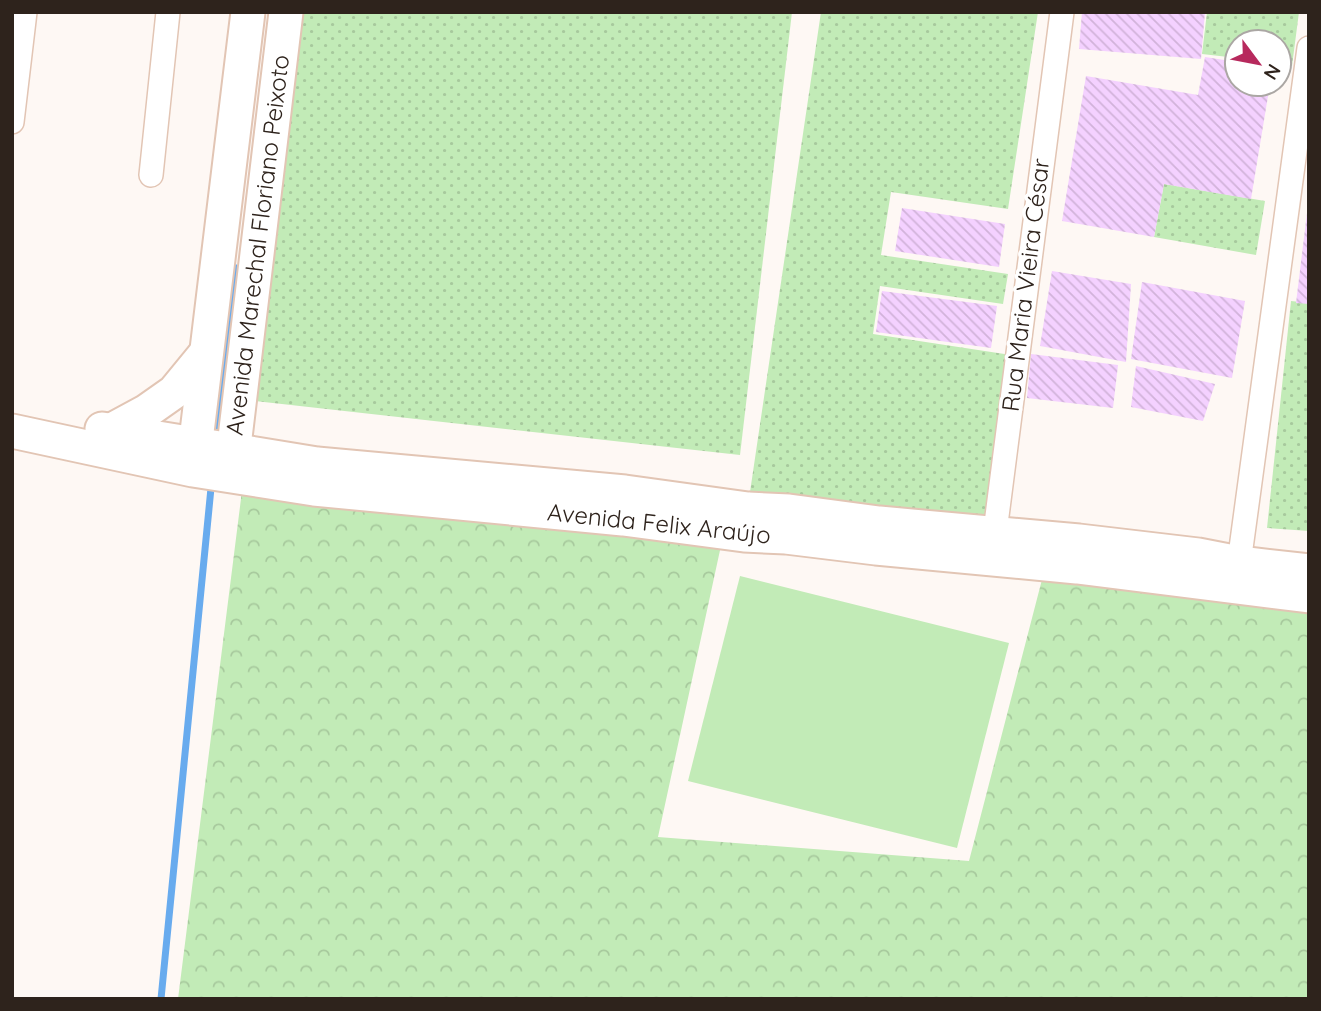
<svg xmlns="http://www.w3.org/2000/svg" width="1321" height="1011" viewBox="0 0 1321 1011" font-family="Quicksand,sans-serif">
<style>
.grass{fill:url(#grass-dots)}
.forest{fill:url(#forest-crowns)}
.park{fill:#c2ebb7}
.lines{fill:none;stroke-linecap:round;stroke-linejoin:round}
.stream{stroke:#68abee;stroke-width:7}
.building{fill:url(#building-back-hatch)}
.minor-casing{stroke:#e2c5b4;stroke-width:26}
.secondary-casing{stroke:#e2c5b4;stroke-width:37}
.minor{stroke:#fff;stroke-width:23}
.secondary{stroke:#fff;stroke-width:33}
.labels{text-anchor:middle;stroke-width:7;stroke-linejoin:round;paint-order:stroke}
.street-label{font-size:24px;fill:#2e231c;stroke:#fff}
</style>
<defs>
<pattern id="grass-dots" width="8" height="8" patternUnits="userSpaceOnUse" patternTransform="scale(1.75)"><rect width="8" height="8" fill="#c2ebb7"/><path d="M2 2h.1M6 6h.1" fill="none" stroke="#a7c99d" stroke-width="1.8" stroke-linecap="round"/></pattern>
<pattern id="forest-crowns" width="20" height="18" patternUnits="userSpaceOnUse" patternTransform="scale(1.75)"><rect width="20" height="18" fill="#c2ebb7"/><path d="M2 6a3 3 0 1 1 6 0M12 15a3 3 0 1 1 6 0" fill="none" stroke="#a7c99d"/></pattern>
<pattern id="building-back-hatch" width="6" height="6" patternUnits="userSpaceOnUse" patternTransform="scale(1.75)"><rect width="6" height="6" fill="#f4d1ff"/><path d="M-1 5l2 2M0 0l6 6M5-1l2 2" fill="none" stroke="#d2b3da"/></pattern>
</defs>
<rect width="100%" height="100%" fill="#fef8f4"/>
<g class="grass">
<path d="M301,12H792L740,455L255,401Z"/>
<path d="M821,12H1038L1008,209L891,192L881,255L1008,274L1003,304L880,286L873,334L1011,355L986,526L750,492Z"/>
<path d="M1207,12H1299L1292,66L1279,64V42H1237V58L1202,54Z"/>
<path d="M1164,184L1265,201L1256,255L1154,237Z"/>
<path d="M1291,301L1309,303V531L1267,528Z"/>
</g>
<path class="forest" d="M248,443L730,504L658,837L969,861L1045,568L1309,612V999H178Z"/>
<path class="park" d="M740,576L1009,643L957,848L688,781Z"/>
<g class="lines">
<g class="stream">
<path d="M216,436L234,267"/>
<path d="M161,999L211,488"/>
</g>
</g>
<g class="building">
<path d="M1082,12H1205L1201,59L1079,49Z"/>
<path d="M1205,57L1237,62V84H1270L1251,199L1164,184L1154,237L1062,221L1086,76L1198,95Z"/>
<path d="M902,208L1005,224L999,267L895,251Z"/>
<path d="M1307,213H1309V304L1296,303Z"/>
<path d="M1052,271L1131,284L1126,362L1040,346Z"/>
<path d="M1142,282L1245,301L1232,378L1131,359Z"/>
<path d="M882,291L997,306L991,348L876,332Z"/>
<path d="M1031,354L1118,365L1113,408L1027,398Z"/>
<path d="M1136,366L1215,384L1203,421L1131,407Z"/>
</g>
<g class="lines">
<defs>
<g id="minor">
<path d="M12,122L25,12"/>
<path d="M151,175L168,12"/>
<path d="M993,547L1062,12"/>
<path d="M1239,563L1309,48"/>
</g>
<g id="secondary">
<path d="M102,429L317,464L625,492L748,509L789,511L879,523L1079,541L1198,555L1239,563L1309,571"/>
<path d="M12,431L193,470L314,489L623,519L744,535L786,537L876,548L1077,567L1309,596"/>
<path d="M110,431L147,411L174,392L206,353"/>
<path d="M193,465L248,12"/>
<path d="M231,471L286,12"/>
</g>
</defs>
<use href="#minor" class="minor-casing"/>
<use href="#secondary" class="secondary-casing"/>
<use href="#minor" class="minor"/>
<use href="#secondary" class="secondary"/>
</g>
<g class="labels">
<g class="street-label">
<text transform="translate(258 245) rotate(-83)" y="8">Avenida Marechal Floriano Peixoto</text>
<text transform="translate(1026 285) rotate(-83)" y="8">Rua Maria Vieira César</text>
<text transform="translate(659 524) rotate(6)" y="8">Avenida Felix Araújo</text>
</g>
</g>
<rect width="1321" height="1011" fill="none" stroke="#2e231c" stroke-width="28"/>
<g transform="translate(1258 63) rotate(122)"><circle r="33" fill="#ffffff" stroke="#aba7a4" stroke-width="2"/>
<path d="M0-5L12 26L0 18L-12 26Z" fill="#b7295d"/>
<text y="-10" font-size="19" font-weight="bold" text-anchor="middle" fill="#2e231c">N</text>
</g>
</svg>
